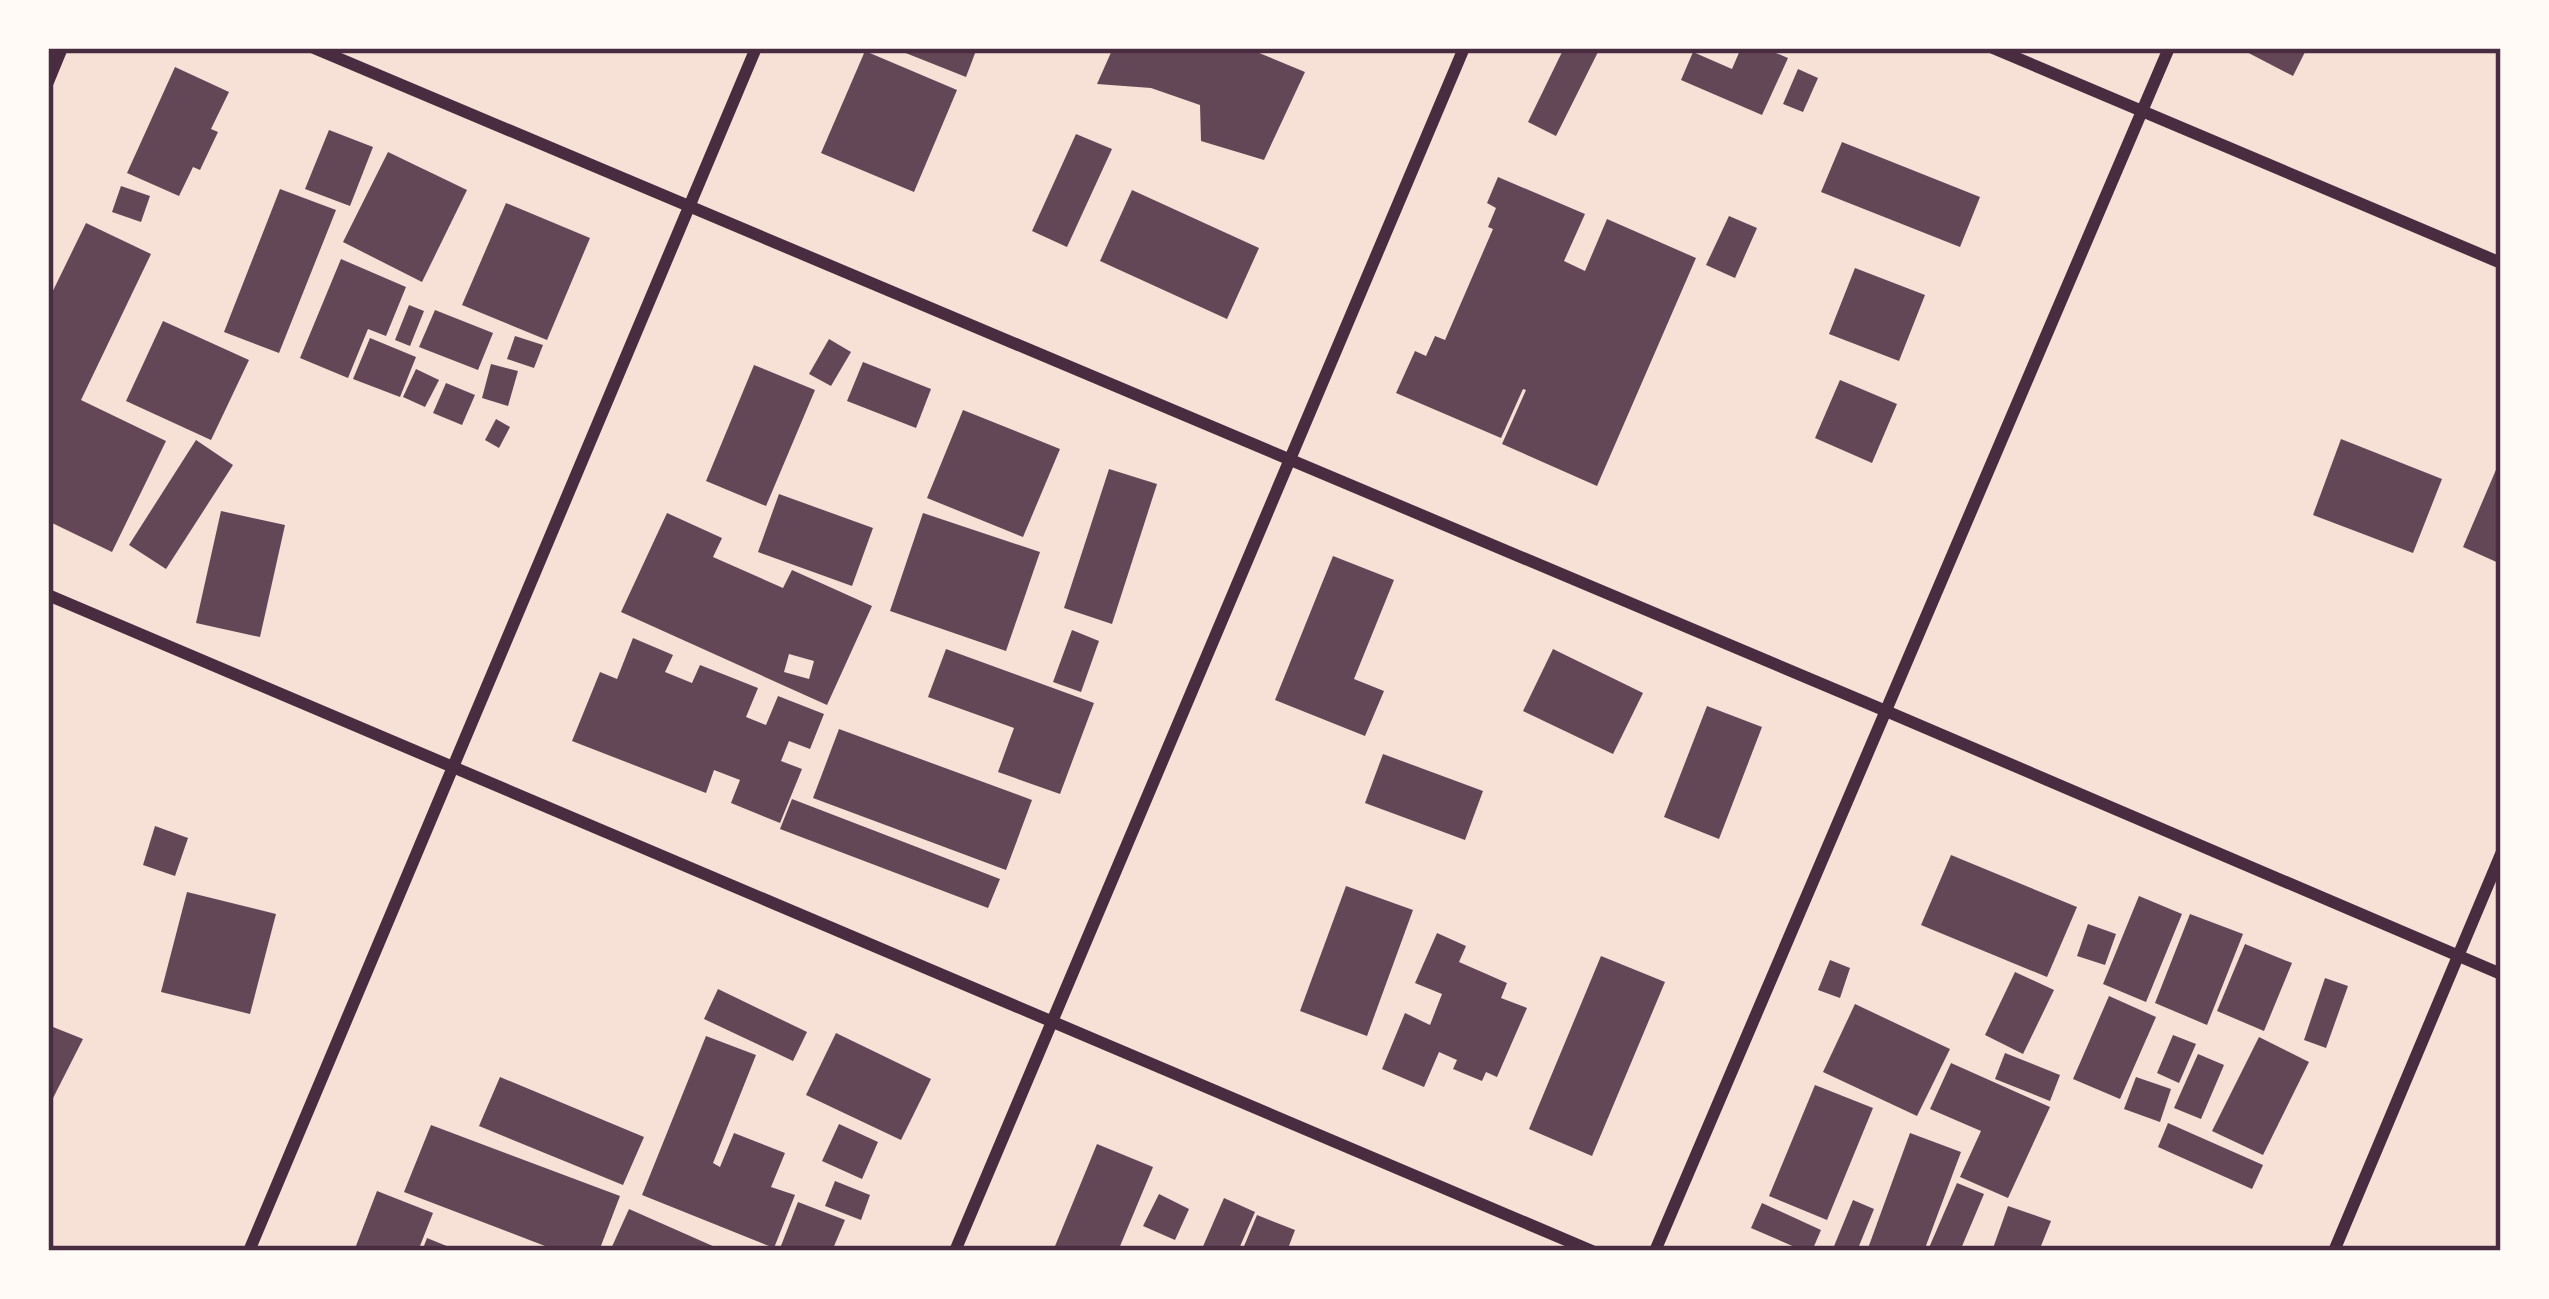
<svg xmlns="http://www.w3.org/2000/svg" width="2549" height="1299" viewBox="0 0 2549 1299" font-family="Overpass,sans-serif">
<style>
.building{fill:#644757;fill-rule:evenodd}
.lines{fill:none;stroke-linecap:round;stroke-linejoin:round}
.minor{stroke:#4a2c40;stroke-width:12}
.neatline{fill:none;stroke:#4a2c40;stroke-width:4.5}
</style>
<rect width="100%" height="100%" fill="#f7e1d7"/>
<g class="building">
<path d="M893,48H977L966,77Z"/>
<path d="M1113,48H1247L1305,72L1264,160L1201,141L1200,105L1151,88L1097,84Z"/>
<path d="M1564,48H1600L1556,136L1528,122Z"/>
<path d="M1741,48H1764L1788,58L1762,115L1681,80L1693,52L1732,69Z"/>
<path d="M2239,48H2307L2293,76Z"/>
<path d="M865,51L957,90L914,192L821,153Z"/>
<path d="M175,67L229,92L211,129L218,132L200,170L193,167L179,196L127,173Z"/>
<path d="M1798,69L1818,78L1803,112L1783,104Z"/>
<path d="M329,130L373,147L350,206L305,189Z"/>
<path d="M1076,134L1112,149L1067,247L1032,231Z"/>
<path d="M1842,142L1980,197L1960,247L1821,192Z"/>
<path d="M388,152L467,190L422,282L343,242Z"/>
<path d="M1498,177L1585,214L1564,261L1585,271L1607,219L1696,258L1597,486L1502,444L1526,390L1523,389L1501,438L1396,393L1415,351L1426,356L1435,336L1445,340L1493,229L1488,227L1496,208L1487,203Z"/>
<path d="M121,186L150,196L141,222L112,212Z"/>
<path d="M280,189L336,210L279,353L224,332Z"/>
<path d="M1132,190L1259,248L1227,319L1100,261Z"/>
<path d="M506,203L590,238L547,340L462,305Z"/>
<path d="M1729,216L1757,228L1735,278L1706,265Z"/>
<path d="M86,223L151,254L81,400L166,441L112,552L48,521V301Z"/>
<path d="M341,259L406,287L386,336L368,329L348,378L300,358Z"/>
<path d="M1855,268L1925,295L1899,361L1829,334Z"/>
<path d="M409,305L424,311L410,346L395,340Z"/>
<path d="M435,310L493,333L478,370L419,347Z"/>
<path d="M163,321L249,360L211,440L126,401Z"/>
<path d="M515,336L543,345L534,368L507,359Z"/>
<path d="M370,338L416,357L400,397L353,379Z"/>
<path d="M829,339L851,352L831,386L809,374Z"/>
<path d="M863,362L931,389L916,428L847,401Z"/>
<path d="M491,364L518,371L508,406L482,398Z"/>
<path d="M754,365L815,390L766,506L706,481Z"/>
<path d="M416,369L439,380L425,407L403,397Z"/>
<path d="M1840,380L1897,404L1872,463L1815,438Z"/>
<path d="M446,383L475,395L462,425L433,413Z"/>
<path d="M963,410L1060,449L1023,537L927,498Z"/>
<path d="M496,419L510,427L499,448L485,440Z"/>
<path d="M2341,439L2442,479L2413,553L2313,515Z"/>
<path d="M196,440L233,465L166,569L129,545Z"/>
<path d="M2501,458V564L2463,547Z"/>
<path d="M1109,469L1157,484L1112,624L1064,608Z"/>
<path d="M779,494L873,528L852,586L758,552Z"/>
<path d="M221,511L285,525L260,637L196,623Z"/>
<path d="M667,513L722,538L713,557L783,588L792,570L872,606L827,705L621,612ZM789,654L814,661L809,679L784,672Z"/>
<path d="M923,513L1040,552L1006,651L890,611Z"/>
<path d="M1333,556L1394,580L1354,679L1384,691L1365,736L1275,700Z"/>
<path d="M1072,630L1099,641L1081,692L1053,682Z"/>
<path d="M633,638L673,655L665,672L692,683L700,665L758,688L746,717L766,725L778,696L824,714L810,749L789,741L781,761L802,769L780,823L731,803L740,780L714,770L706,793L572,741L600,672L617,679Z"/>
<path d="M946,649L1094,703L1060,794L998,772L1014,728L928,697Z"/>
<path d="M1553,649L1643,693L1613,754L1523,711Z"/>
<path d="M1707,706L1762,727L1719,839L1664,817Z"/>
<path d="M839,729L1032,800L1006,870L813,798Z"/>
<path d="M1383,754L1483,791L1465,840L1365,803Z"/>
<path d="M792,799L1000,879L988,908L780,829Z"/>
<path d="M155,826L188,838L175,876L143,865Z"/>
<path d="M1951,855L2077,907L2047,977L1921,925Z"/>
<path d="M1346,886L1413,910L1367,1036L1300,1011Z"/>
<path d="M187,892L276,914L250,1014L161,992Z"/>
<path d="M2139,896L2182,914L2146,1002L2103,984Z"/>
<path d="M2190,914L2243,934L2207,1025L2155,1003Z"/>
<path d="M2088,924L2116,934L2105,965L2077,956Z"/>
<path d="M1437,933L1466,946L1459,962L1507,983L1501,998L1527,1008L1497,1077L1486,1072L1482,1081L1453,1069L1457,1060L1439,1052L1424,1087L1382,1069L1405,1013L1430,1025L1442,994L1415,983Z"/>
<path d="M2245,944L2292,963L2264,1031L2217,1011Z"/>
<path d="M1601,956L1665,982L1592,1156L1529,1129Z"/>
<path d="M1830,960L1850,968L1840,998L1818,990Z"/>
<path d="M2015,972L2054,990L2023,1054L1985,1035Z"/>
<path d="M2325,978L2348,986L2326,1048L2304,1040Z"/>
<path d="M718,989L807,1032L793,1061L704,1019Z"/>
<path d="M2109,996L2156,1017L2120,1099L2073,1079Z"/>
<path d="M1855,1004L1950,1049L1917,1116L1823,1072Z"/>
<path d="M48,1025L83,1039L48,1108Z"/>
<path d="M836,1033L931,1079L901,1140L806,1095Z"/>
<path d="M2173,1035L2196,1044L2179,1083L2157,1073Z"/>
<path d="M706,1036L756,1055L713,1163L720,1167L734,1133L785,1153L771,1187L795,1195L774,1248L642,1195Z"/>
<path d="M2259,1037L2309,1062L2263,1155L2212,1131Z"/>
<path d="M2005,1053L2060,1075L2050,1101L1995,1079Z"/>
<path d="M2198,1054L2224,1065L2201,1119L2174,1108Z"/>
<path d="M1951,1063L2050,1107L2008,1198L1960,1177L1981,1131L1930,1109Z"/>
<path d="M500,1077L644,1137L623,1185L479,1126Z"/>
<path d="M2136,1077L2171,1089L2160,1122L2124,1109Z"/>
<path d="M1815,1085L1873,1108L1827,1220L1769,1196Z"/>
<path d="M2168,1123L2263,1165L2252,1189L2158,1147Z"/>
<path d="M839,1124L878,1142L862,1179L822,1161Z"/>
<path d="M431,1125L620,1196L599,1251H558L404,1192Z"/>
<path d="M1910,1133L1961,1152L1924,1251H1867Z"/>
<path d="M1097,1144L1153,1167L1118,1251H1053Z"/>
<path d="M835,1181L870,1195L861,1220L825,1206Z"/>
<path d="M1957,1183L1984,1194L1960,1251H1931L1928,1250Z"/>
<path d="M377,1191L433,1213L418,1251H354Z"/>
<path d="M1159,1194L1189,1209L1175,1240L1143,1226Z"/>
<path d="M1224,1198L1255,1212L1238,1251H1201Z"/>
<path d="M1853,1200L1874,1209L1857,1251H1832Z"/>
<path d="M798,1202L845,1220L832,1251H779Z"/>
<path d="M1762,1203L1821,1230L1812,1251H1804L1751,1228Z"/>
<path d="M2008,1206L2051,1221L2039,1251H1992Z"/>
<path d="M629,1209L724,1251H610Z"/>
<path d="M1257,1215L1295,1230L1287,1251H1242Z"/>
<path d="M427,1238L459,1251H422Z"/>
</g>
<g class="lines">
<g class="minor">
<path d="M314,48L1886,711L2501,974"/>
<path d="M1993,48L2501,263"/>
<path d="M48,82L62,48"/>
<path d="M48,595L1592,1251"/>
<path d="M249,1251L756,48"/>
<path d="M955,1251L1464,48"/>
<path d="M1655,1251L2169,48"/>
<path d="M2334,1251L2501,854"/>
</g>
</g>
<rect width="2549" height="1299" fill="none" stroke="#fffaf5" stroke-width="102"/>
<rect x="51" y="51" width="2447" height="1197" class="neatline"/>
</svg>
